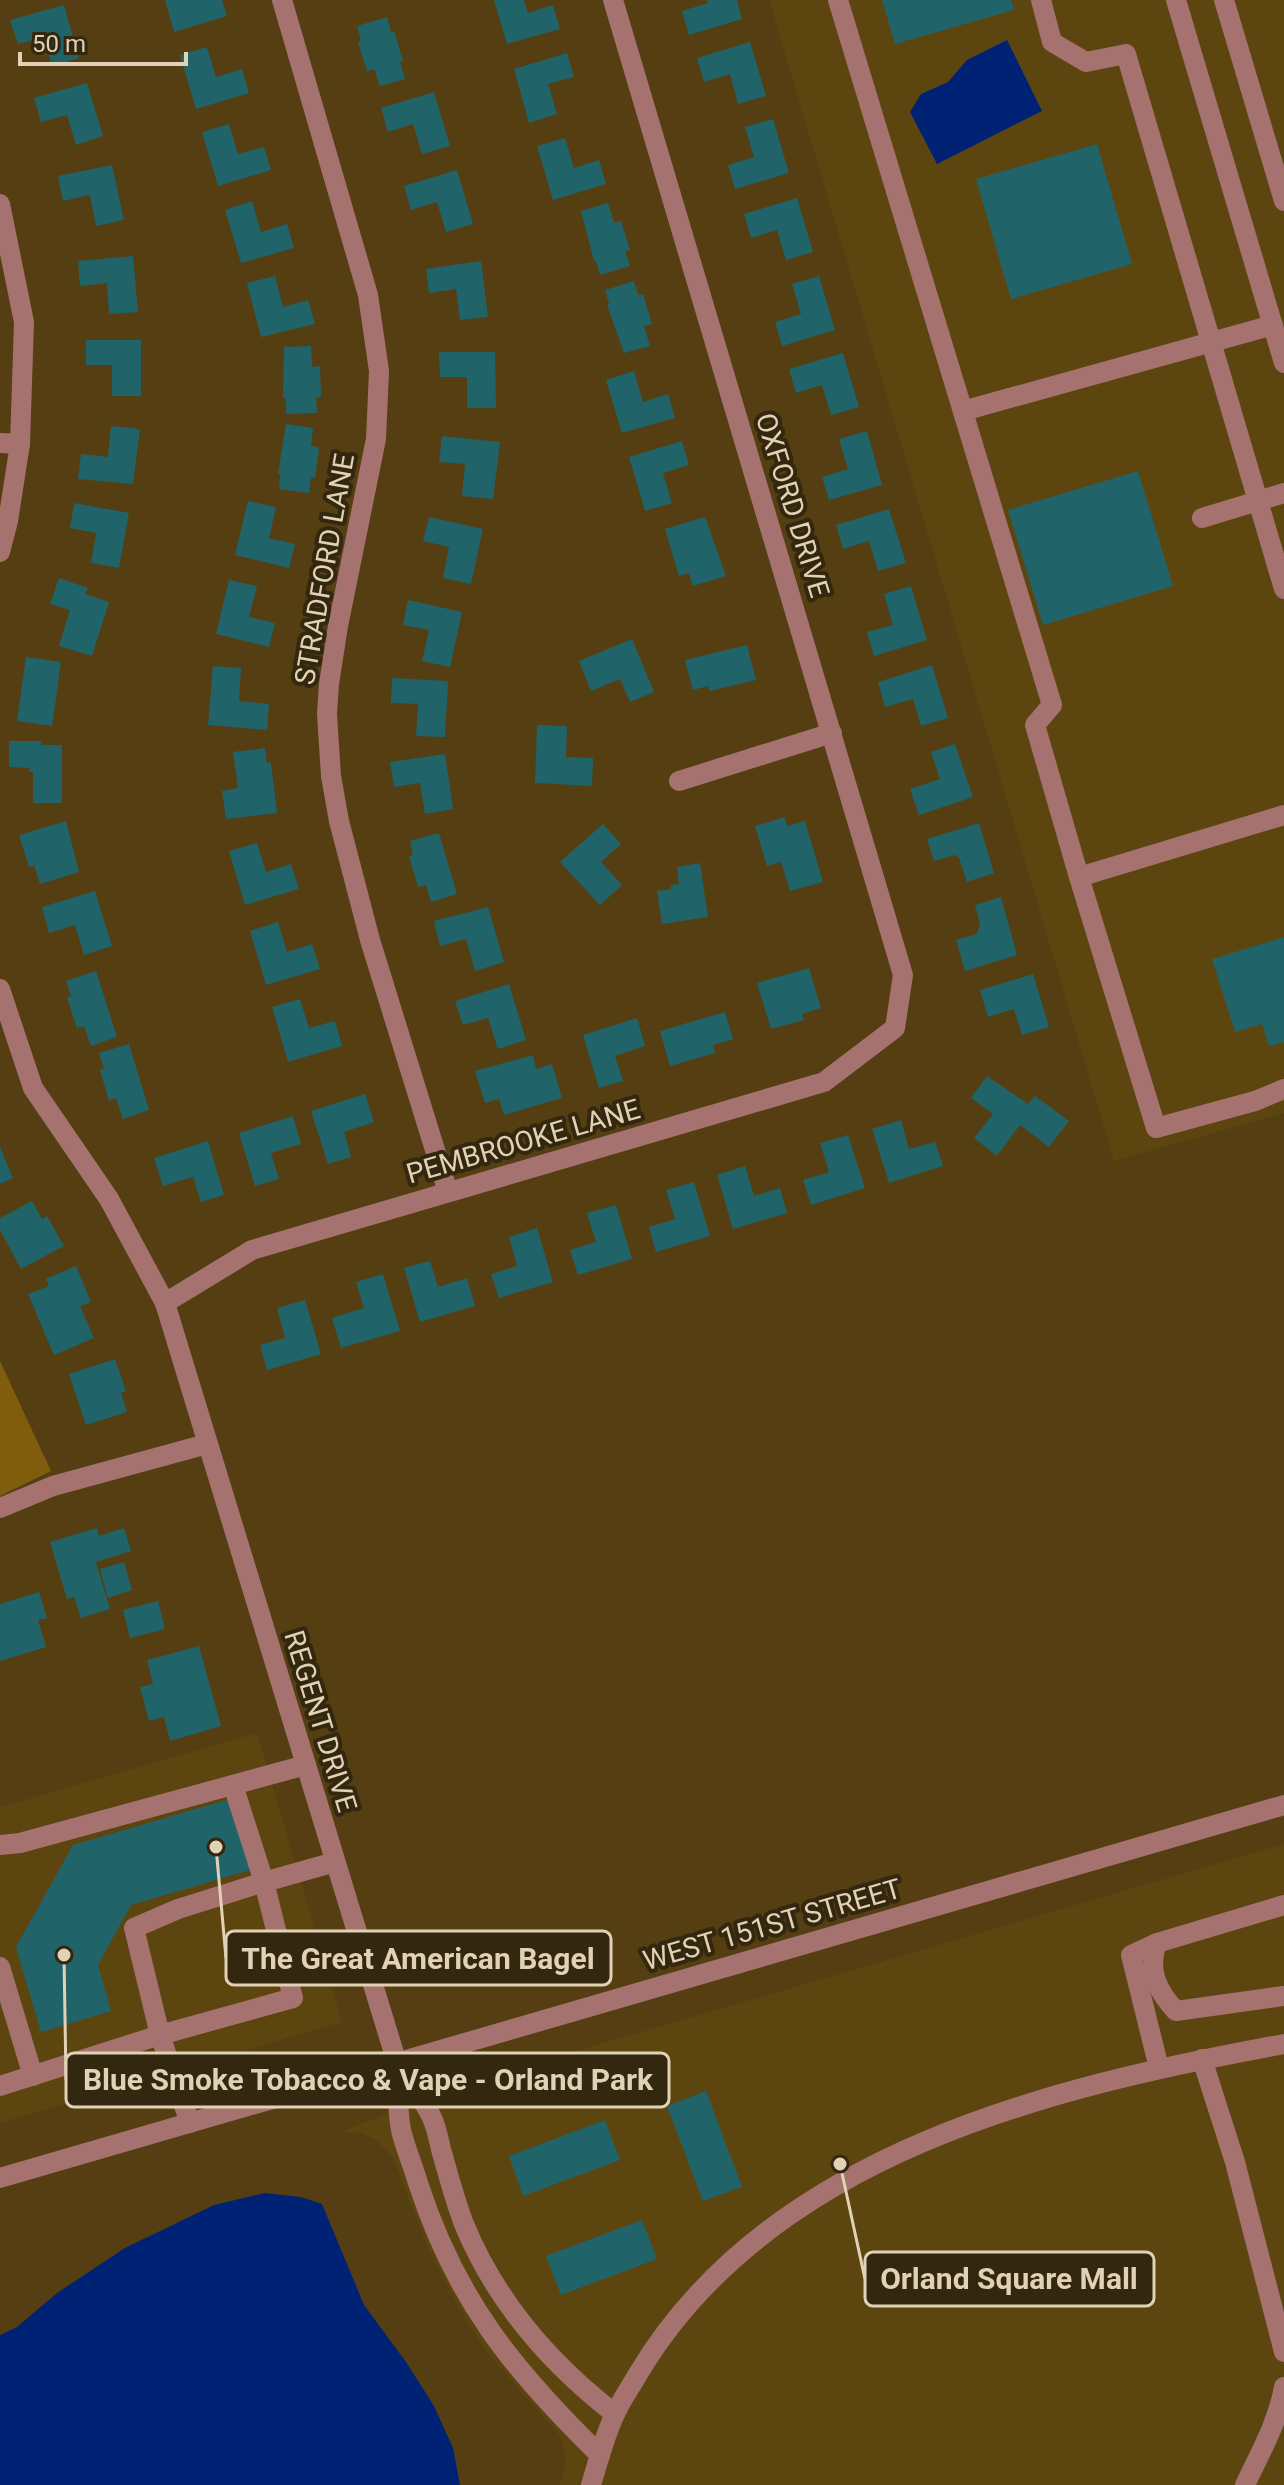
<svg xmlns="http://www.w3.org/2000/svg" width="1284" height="2485" viewBox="0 0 1284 2485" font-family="Roboto,sans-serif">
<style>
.built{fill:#5d4510}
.green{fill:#7f5d0c}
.water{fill:#002274}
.building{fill:#206469}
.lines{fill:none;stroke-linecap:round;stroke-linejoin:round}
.minor{stroke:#a67270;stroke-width:20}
.labels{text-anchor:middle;stroke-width:8;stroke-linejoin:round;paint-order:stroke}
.street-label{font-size:28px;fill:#e2d2b5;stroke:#33270f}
.leader{fill:none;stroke:#e2d2b5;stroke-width:3}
.callout-dot{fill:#e2d2b5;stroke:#33270f;stroke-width:3}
.callout{fill:#33270f;stroke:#e2d2b5;stroke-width:3}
.callout-label{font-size:30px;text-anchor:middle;font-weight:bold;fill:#e2d2b5}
</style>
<rect width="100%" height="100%" fill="#543e12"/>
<g class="built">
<path d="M769,0H1284V1113L1114,1161Z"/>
<path d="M257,1733L342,2022L0,2123V1807Z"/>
<path d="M1284,1844V2485H560L565,2464L564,2448L560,2436L487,2352L468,2324L428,2248L392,2156L376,2140L360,2133L339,2132L476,2080Z"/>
</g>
<path class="green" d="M0,1361L51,1471L0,1496Z"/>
<g class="water">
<path d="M1007,40L1042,111L937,164L910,112L921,94L948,82L967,60Z"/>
<path d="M265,2193L301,2197L322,2204L364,2305L406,2362L434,2406L453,2448L460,2485H0V2335L17,2327L57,2293L125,2248L214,2205Z"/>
</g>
<g class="building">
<path d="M165,0H222L227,16L174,32Z"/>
<path d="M494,0H524L528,13L553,5L560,29L507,44Z"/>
<path d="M707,0H737L742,19L689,35L682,11L708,3Z"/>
<path d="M882,0H1011L1014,10L895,44Z"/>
<path d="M64,5L79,58L52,66L43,37L18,44L10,20Z"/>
<path d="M387,17L391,32L394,31L403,61L400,62L405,79L380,86L374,69L367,71L358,42L361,41L357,26Z"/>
<path d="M750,42L766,96L738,104L730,74L704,82L697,58Z"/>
<path d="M207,47L216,77L242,69L249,93L196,109L180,55Z"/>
<path d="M567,53L574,77L548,84L557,114L529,123L514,69Z"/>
<path d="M87,83L103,136L76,145L67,115L41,122L34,98Z"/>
<path d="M434,92L450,146L422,154L413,124L388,132L381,108Z"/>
<path d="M773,119L789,173L735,189L728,165L754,157L745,127Z"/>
<path d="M229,124L238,154L264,147L271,170L218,186L202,132Z"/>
<path d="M565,138L574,168L599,160L606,184L553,200L537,146Z"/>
<path d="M1097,144L1132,264L1011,299L976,179Z"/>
<path d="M112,165L124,220L96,226L90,195L63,201L58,176Z"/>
<path d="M457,170L473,224L446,232L437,202L411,210L404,186Z"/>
<path d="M797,198L813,252L786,260L777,230L751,238L744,214Z"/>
<path d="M252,201L261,232L287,224L294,248L241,263L225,210Z"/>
<path d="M608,203L614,223L621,221L630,250L625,252L630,266L600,275L596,261H594L581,211Z"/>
<path d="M133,256L138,312L109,314L107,283L80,286L78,261Z"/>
<path d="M481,261L488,317L460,320L456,289L429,293L426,269Z"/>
<path d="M275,276L283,307L308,300L315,324L261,337L247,283Z"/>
<path d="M819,276L835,330L782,346L775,322L801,314L792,284Z"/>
<path d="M634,281L638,295L643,294L652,324L644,326L650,346L624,353L607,305L609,304L605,290Z"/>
<path d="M86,340H141V396H112V365H86Z"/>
<path d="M311,346L312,367L320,366L321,397H316L317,413L286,414V398H283L284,347Z"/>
<path d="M439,352H495L496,408H467V377H440Z"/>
<path d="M843,353L859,407L831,415L822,385L796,393L789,369Z"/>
<path d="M634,371L643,402L668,394L675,418L622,433L606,380Z"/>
<path d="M286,424L313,428L311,446L319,447L315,478L311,477L309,493L279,489L280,474H278Z"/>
<path d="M111,426L140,429L133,484L78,479L81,454L108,457Z"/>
<path d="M867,431L882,485L829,500L822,477L848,469L839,439Z"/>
<path d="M442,436L500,442L493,499L462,496L465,464L439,462Z"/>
<path d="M682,441L689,465L663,473L672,503L645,511L629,457Z"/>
<path d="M1138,471L1173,586L1043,625L1008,510Z"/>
<path d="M248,501L276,507L269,538L295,544L289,568L235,555Z"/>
<path d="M74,503L129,513L119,568L91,563L96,533L70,528Z"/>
<path d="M889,509L906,563L878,571L869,541L843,549L836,525Z"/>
<path d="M429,517L483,529L471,584L443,578L449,547L423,541Z"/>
<path d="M705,517L726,576L693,586L689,573L679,576L665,529Z"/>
<path d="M59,578L88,588L85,594L109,602L92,656L59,646L70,610L50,604Z"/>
<path d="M229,580L257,586L249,617L275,623L269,647L216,634Z"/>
<path d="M911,586L927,640L874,656L867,632L893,625L884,594Z"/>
<path d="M408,600L462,612L450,667L422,661L429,630L403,625Z"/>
<path d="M632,639L654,692L630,702L620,679L591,691L579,661Z"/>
<path d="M747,645L756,680L710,691L708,686L693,690L685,660Z"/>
<path d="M26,657L61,662L52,726L17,721Z"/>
<path d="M932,665L948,718L921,726L913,699L885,707L878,682Z"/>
<path d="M213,666L241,668L239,701L269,704L267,730L208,725Z"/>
<path d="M392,678L448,681L445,737L416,736L418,704L391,703Z"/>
<path d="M537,725L567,726L566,757L593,758L592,786L535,783Z"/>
<path d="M9,741H41V745H62V803H33V772H29L30,768L9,767Z"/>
<path d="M955,744L973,797L919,815L910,789L940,779L931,752Z"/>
<path d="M265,748L267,763H271L277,813L226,819L222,791L238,788L233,752Z"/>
<path d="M445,754L453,809L425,814L420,783L394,787L390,762Z"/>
<path d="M785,817L787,826L805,821L823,882L790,891L781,862L767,866L755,826Z"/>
<path d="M66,821L79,872L40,884L34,865L29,867L19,835Z"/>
<path d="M979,823L994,873L967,882L959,858L955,855L934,861L927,839Z"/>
<path d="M603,824L621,844L601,862L622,885L600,905L560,862Z"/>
<path d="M439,833L457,894L431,902L426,885L418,887L409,856L413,855L410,841Z"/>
<path d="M257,843L266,872L291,864L299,889L245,905L229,851Z"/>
<path d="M700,863L708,917L662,924L657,891L671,889L670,885L679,884L677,867Z"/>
<path d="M95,891L112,946L84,955L75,925L49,933L42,907Z"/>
<path d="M1001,897L1017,955L965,971L956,940L977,934L980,924L975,905Z"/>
<path d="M488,907L504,962L475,971L466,939L440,946L434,921Z"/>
<path d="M278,922L287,952L312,944L320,969L266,985L250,931Z"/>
<path d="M1284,937V1042L1269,1046L1262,1024L1235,1032L1212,959Z"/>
<path d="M809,968L821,1008L802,1014L804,1020L771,1029L757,983Z"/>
<path d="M96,971L117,1037L91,1046L84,1026L77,1028L67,998L71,996L66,981Z"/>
<path d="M1033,974L1049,1027L1022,1035L1014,1009L988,1017L980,990Z"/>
<path d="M509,984L526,1040L498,1049L488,1018L463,1025L455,1001Z"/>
<path d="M300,999L309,1028L335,1021L342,1046L288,1062L272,1007Z"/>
<path d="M725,1012L733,1039L713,1045L715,1053L670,1066L660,1031Z"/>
<path d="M637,1018L645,1046L615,1056L623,1081L599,1088L583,1035Z"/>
<path d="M129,1044L149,1110L123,1119L116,1098L109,1101L100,1070L104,1068L99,1053Z"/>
<path d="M533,1055L536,1069L552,1064L562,1098L504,1115L499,1099L485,1103L475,1071Z"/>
<path d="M987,1076L1028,1104L1035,1096L1069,1121L1049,1147L1020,1125L997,1156L974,1138L993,1114L971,1098Z"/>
<path d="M365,1094L374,1122L344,1132L351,1157L328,1164L311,1111Z"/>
<path d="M293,1116L301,1144L271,1153L279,1179L255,1186L239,1133Z"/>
<path d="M901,1120L909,1149L935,1142L943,1166L889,1183L872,1129Z"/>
<path d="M848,1135L865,1188L811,1205L803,1180L829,1172L820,1143Z"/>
<path d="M208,1141L224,1195L201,1202L193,1177L163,1186L154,1158Z"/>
<path d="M0,1147L13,1178L0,1184Z"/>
<path d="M745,1166L754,1196L780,1188L787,1213L733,1229L717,1175Z"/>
<path d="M694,1182L710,1236L656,1252L649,1227L675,1219L666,1190Z"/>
<path d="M32,1201L42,1219L47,1216L64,1246L21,1269L0,1230V1218Z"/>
<path d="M616,1205L632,1259L578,1275L570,1250L596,1242L587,1213Z"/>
<path d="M537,1228L553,1282L499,1298L491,1274L517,1266L509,1237Z"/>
<path d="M430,1261L438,1287L467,1278L475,1306L420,1322L404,1268Z"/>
<path d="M76,1266L91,1302L80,1306L94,1338L54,1355L28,1294L49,1286L46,1279Z"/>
<path d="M383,1274L400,1331L341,1348L332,1318L364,1308L356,1282Z"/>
<path d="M305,1300L321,1354L267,1370L260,1345L285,1338L277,1308Z"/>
<path d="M115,1359L126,1391L121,1393L127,1412L86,1425L69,1374Z"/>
<path d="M97,1528L99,1536L124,1528L131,1551L96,1562L110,1609L81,1618L74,1597L67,1599L50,1542Z"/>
<path d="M124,1562L132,1590L108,1598L100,1569Z"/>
<path d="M39,1592L47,1618L38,1620L46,1647L0,1661V1604Z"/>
<path d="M158,1601L165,1629L130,1638L123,1610Z"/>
<path d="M199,1646L221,1726L170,1741L164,1717L149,1721L140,1687L153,1684L147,1660Z"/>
<path d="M230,1799L250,1870L131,1905L98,1965L111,2011L41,2032L16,1947L73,1845Z"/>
<path d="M706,2091L742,2187L703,2201L667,2106Z"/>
<path d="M605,2120L620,2160L523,2196L509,2156Z"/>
<path d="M642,2220L657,2259L561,2295L546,2256Z"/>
</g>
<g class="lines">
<g class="minor">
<path d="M282,0L368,295L379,371L376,439L338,626L329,684L327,714L331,776L339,821L370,940L448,1192"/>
<path d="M838,0L1052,705L1035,725L1079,877L1284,815"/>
<path d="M1041,0L1052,42L1086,62L1126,54L1284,589"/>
<path d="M1176,0L1284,363"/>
<path d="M1224,0L1284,201"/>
<path d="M0,204L24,322L20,444L8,521L0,552"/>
<path d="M963,411L1273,325"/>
<path d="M0,443L20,444"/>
<path d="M1202,518L1284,493"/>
<path d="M679,781L832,733"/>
<path d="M1079,877L1156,1128L1255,1101L1284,1089"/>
<path d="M0,989L33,1088L109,1199L165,1303L397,2063C398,2084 397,2109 401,2130C405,2148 413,2165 418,2183C456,2300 513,2370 600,2455"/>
<path d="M165,1303L252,1250L824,1082L895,1028L903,975L613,0"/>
<path d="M0,1508L53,1486L207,1444"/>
<path d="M233,1785L264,1882L335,1862"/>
<path d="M0,1845L20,1843L306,1765"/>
<path d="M1284,1905L1157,1943C1147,1969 1157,1991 1176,2011L1284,1996"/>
<path d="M1157,1943L1131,1955L1159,2068"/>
<path d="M0,1967L33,2076"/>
<path d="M1202,2059L1235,2162L1284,2352"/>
<path d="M399,2066C410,2083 424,2100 432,2118C437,2128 439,2142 442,2153C449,2177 455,2201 464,2224C496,2302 549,2363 615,2414"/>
<path d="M0,2086L160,2035L134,1928L178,1909L264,1882L293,1998L160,2035L190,2123"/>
<path d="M0,2178L1284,1805"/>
<path d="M591,2485C598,2462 604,2438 614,2416C620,2402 630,2388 638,2374C769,2154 1049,2087 1284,2044"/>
<path d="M1245,2485C1260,2453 1278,2422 1284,2387"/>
</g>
</g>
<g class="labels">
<g class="street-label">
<text transform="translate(793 505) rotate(73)" y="10">OXFORD DRIVE</text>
<text transform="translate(324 569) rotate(-80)" y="10">STRADFORD LANE</text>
<text transform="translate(523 1141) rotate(-16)" y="10">PEMBROOKE LANE</text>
<text transform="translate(321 1721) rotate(73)" y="10">REGENT DRIVE</text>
<text transform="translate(772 1924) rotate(-16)" y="10">WEST 151ST STREET</text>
</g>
</g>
<path class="leader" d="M216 1847L226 1958M64 1955L66 2080M840 2164L865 2279"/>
<g class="callout-dot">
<circle cx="216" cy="1847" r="8"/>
<circle cx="64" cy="1955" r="8"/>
<circle cx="840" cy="2164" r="8"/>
</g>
<g class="callout">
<rect x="226" y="1931" width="385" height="54" rx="8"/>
<rect x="66" y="2053" width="603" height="54" rx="8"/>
<rect x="865" y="2252" width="289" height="54" rx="8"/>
</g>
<g class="callout-label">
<text x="418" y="1969">The Great American Bagel</text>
<text x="368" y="2090">Blue Smoke Tobacco &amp; Vape - Orland Park</text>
<text x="1009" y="2289">Orland Square Mall</text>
</g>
<path d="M20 52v12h166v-12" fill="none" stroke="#e2d2b5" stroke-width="4"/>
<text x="32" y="52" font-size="24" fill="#e2d2b5" stroke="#33270f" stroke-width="6" paint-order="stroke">50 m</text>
</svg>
